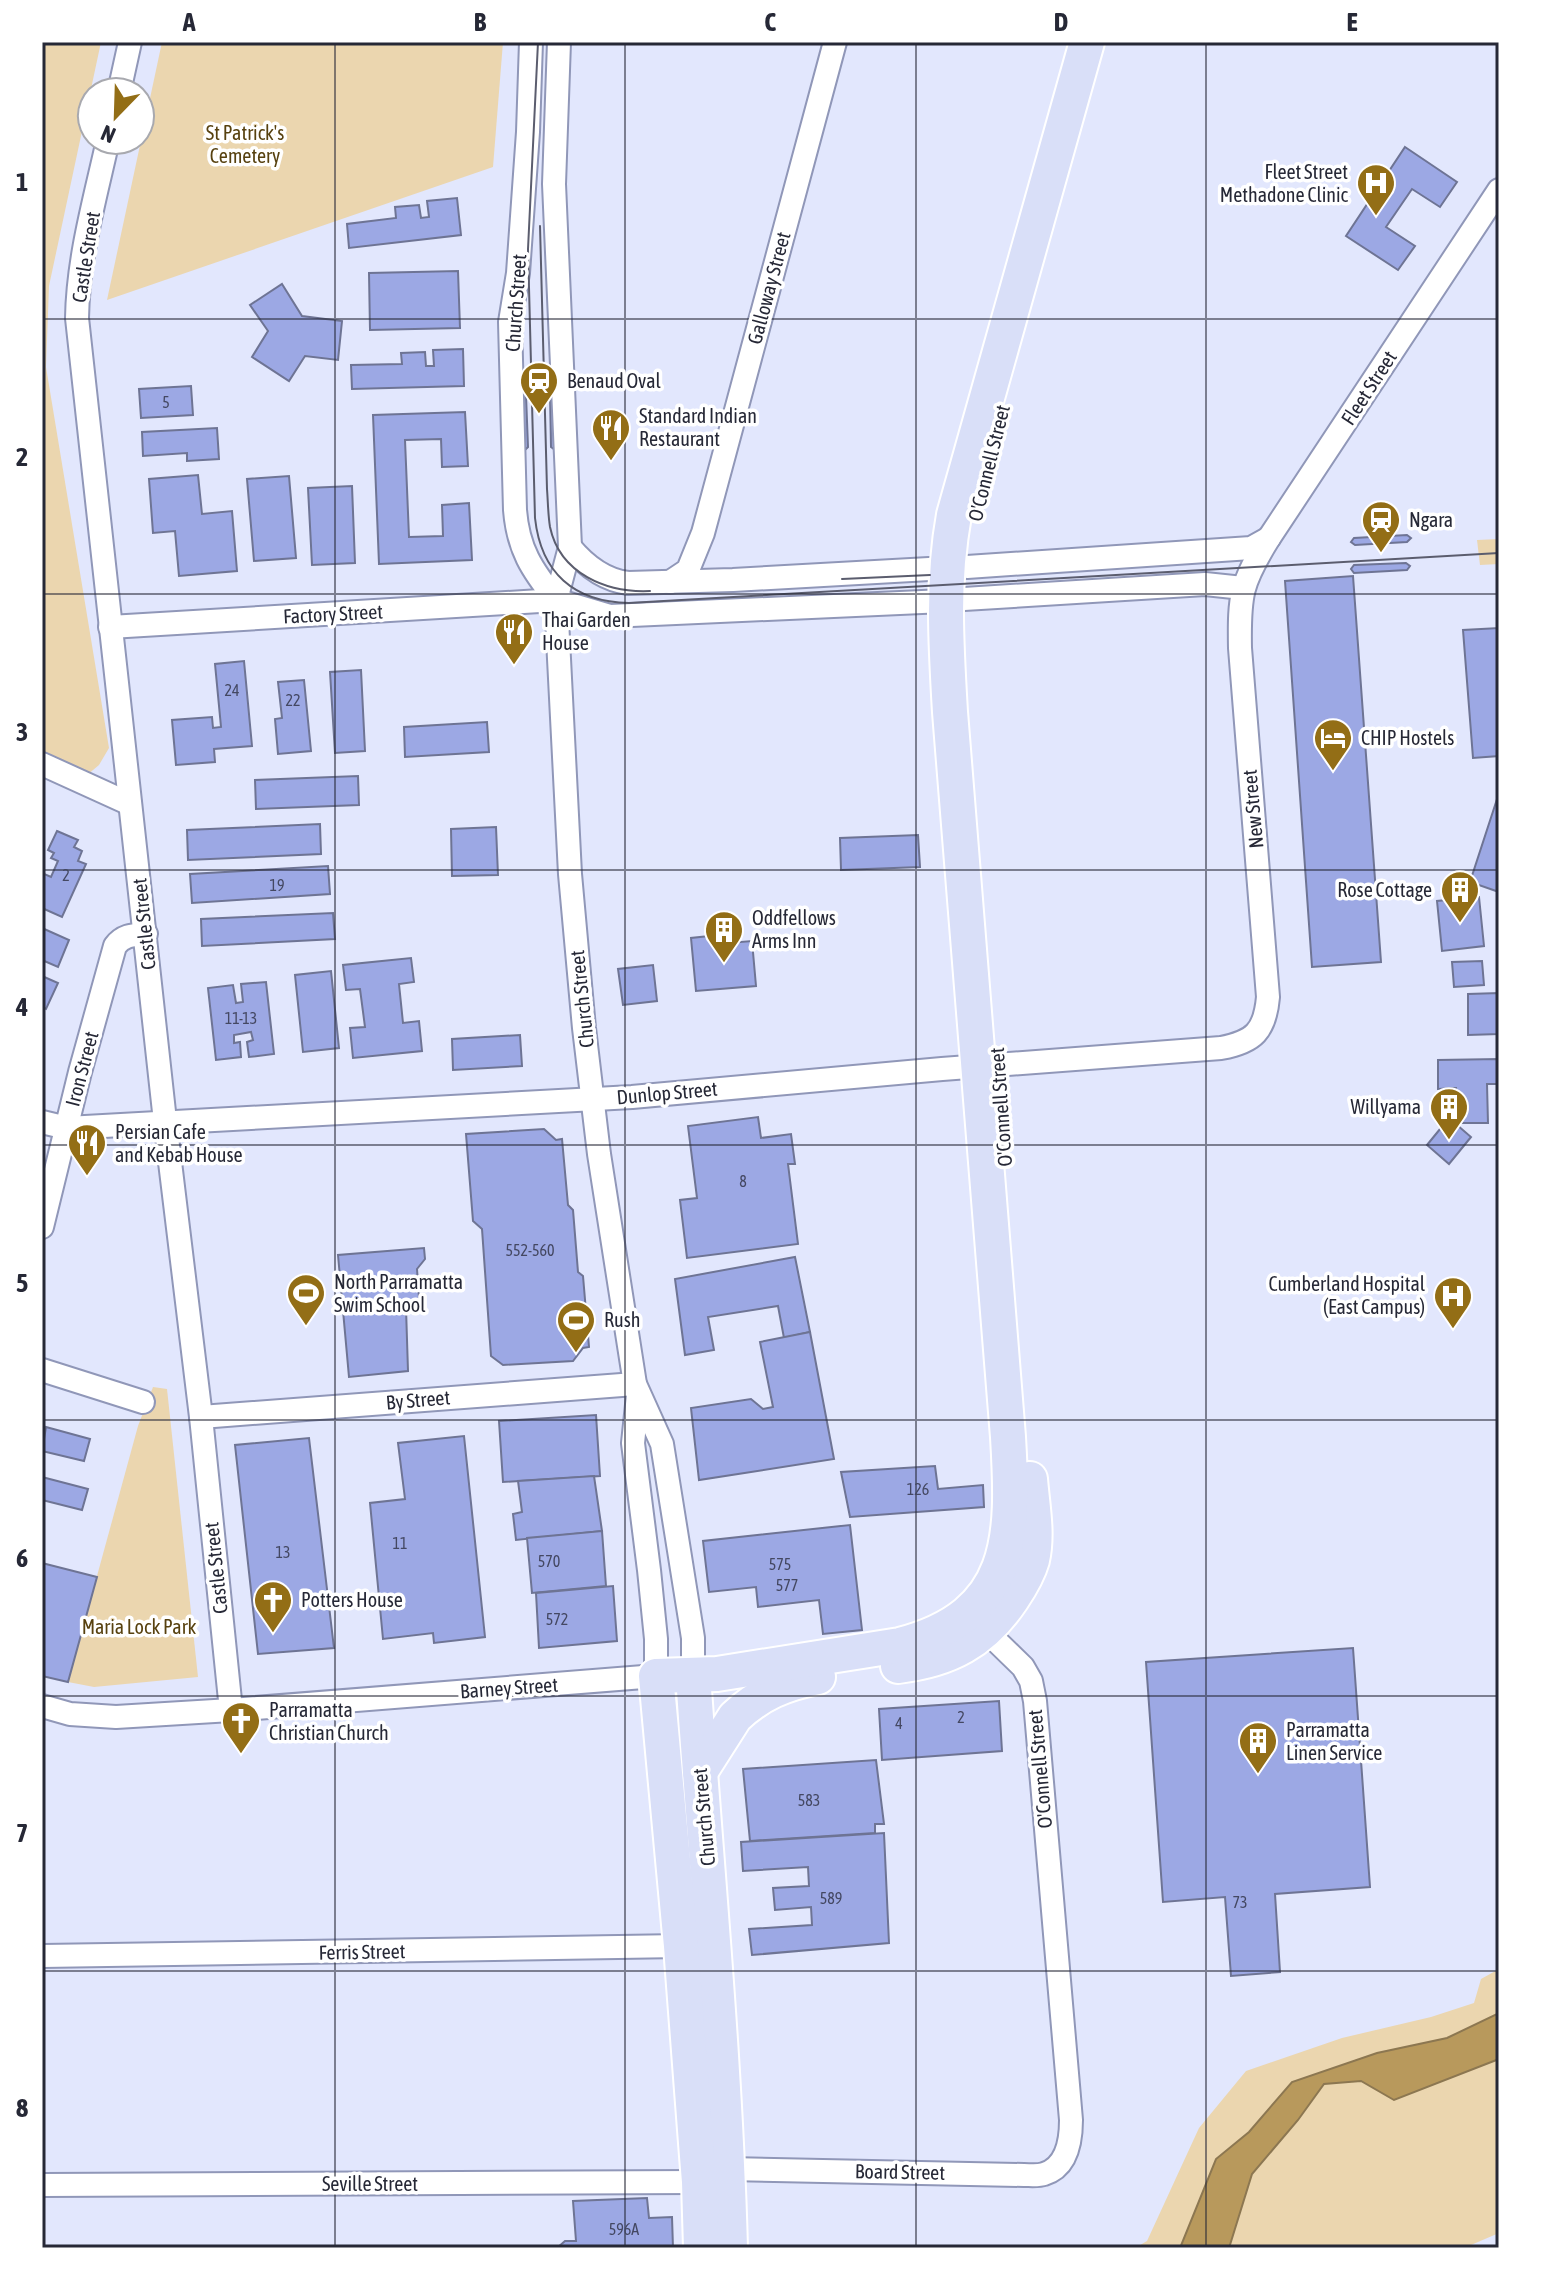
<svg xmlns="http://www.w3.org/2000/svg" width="1541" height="2290" viewBox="0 0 1541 2290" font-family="'Asap Condensed',sans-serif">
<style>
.green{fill:#ebd6af}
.water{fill:#b8995c;stroke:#8c7751;stroke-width:2}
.building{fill:#9ca8e4;stroke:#6e7494;stroke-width:2}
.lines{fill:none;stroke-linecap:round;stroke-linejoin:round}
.street-casing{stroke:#9097b8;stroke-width:26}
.primary-casing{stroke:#fff;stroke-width:38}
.street{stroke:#fff;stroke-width:22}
.primary{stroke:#d9dff8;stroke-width:34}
.tram{stroke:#5b5d6e;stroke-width:2}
.grid{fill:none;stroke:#262836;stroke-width:2;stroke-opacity:0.55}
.labels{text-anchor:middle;stroke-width:7;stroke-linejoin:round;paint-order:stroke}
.number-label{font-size:16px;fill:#444862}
.park-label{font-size:20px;fill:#57410f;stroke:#fff}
.poi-label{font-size:20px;fill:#262836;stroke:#fff;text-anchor:start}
.street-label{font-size:20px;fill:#262836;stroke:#fff}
.neatline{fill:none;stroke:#262836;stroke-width:3}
.grid-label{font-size:26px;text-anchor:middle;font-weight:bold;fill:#262836}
</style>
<rect width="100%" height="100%" fill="#e2e7fd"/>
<g class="green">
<path d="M42,42H101L49,286L46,367L109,748L99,765L87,775L42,753Z"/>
<path d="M162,42H503L493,167L107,300Z"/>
<path d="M1499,539V564L1480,565L1477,540Z"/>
<path d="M153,1387L167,1389L198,1677L94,1687L68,1682L138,1426Z"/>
<path d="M1499,1969V2013L1447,2038L1377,2053L1292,2082L1249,2132L1216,2159L1180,2248H1135L1147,2241L1199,2128L1246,2071L1342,2038L1431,2017L1474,2003L1481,1979Z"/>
<path d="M1499,2059V2233L1464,2248H1229L1252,2174L1298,2120L1324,2084L1361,2081L1394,2100Z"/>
</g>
<path class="water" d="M1499,2013V2059L1394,2100L1361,2081L1324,2084L1298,2120L1252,2174L1229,2248H1180L1216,2159L1249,2132L1292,2082L1377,2053L1447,2038Z"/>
<g class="building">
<path d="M1405,147L1457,182L1440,207L1412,189L1386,227L1415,246L1398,270L1346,236Z"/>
<path d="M457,198L461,235L349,248L347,224L396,218L395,207L419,205L421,218L429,217L427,201Z"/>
<path d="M458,271L460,328L370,330L369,273Z"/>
<path d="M282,284L302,316L342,321L338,360L305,356L289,381L252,357L268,331L250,305Z"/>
<path d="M463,349L464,386L352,389L351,365L402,364L401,353L425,352L426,366H434L433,350Z"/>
<path d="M191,386L193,415L141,418L139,389Z"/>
<path d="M553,391L555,450L551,447L550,394Z"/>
<path d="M523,392L526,395L528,447L524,451Z"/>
<path d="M465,412L468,466L442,467L441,439L405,440L409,537L443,536L442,505L469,503L472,560L379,564L373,415Z"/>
<path d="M217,428L219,459L187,461V453L143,456L142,432Z"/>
<path d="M198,475L202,514L232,511L237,571L179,576L175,531L153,533L149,479Z"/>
<path d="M289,476L296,558L254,561L247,479Z"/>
<path d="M352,486L355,563L312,565L308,488Z"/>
<path d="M1407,535L1411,538L1407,542L1355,545L1351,542L1354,538Z"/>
<path d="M1406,563L1410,566L1407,570L1354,573L1351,569L1354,565Z"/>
<path d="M1353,576L1381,962L1312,967L1285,581Z"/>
<path d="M1499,628V756L1473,758L1463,630Z"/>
<path d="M244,661L252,746L214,749L215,762L176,765L172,720L212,717L213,728L221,727L215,664Z"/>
<path d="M361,670L365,751L335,753L330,672Z"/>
<path d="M304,680L311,751L278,754L275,719L282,718L278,682Z"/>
<path d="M487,722L489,752L405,757L404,727Z"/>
<path d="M358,776L359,805L256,809L255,780Z"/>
<path d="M1499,793V892L1470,882Z"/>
<path d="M320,824L321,854L188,860L187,830Z"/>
<path d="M496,827L498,875L452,876L451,829Z"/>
<path d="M57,831L78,840L74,847L82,851L78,861L86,864L62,917L42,908V873L51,877L58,861L51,858L54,853L48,850Z"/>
<path d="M918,835L920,867L841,870L840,838Z"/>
<path d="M328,866L330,894L192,903L190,874Z"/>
<path d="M1479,897L1484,946L1442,951L1437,901Z"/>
<path d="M333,913L335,939L202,946L201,919Z"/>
<path d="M42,928L69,940L58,967L42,960Z"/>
<path d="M728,934L729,943L752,941L756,986L696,991L691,938Z"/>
<path d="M411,958L414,982L399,984L403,1023L419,1021L422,1051L353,1058L350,1028L365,1027L360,989L346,990L343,965Z"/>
<path d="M1482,961L1484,985L1454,987L1452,962Z"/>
<path d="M653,965L657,1001L623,1005L618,969Z"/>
<path d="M331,971L339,1048L303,1052L295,975Z"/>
<path d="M42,976L58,983L46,1009L42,1007Z"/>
<path d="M266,982L274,1054L249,1057L247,1042L253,1040L251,1032L234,1035V1043L240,1042L241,1057L216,1060L208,988L233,985L236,1003L243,1002L241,984Z"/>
<path d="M1499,993V1034L1468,1035V994Z"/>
<path d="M520,1035L522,1066L453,1070L452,1039Z"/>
<path d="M1499,1059V1084H1487L1488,1123H1457L1456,1088L1438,1089V1060Z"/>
<path d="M758,1117L761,1138L791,1134L795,1164H788L798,1244L687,1258L680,1200L697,1198L688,1126Z"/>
<path d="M1449,1118L1471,1137L1449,1164L1427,1145Z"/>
<path d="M544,1129L556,1140L562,1139L568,1205L573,1210L578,1272L583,1276L589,1347L583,1348L573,1361L503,1365L491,1356L482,1229L473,1221L466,1134Z"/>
<path d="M424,1248L425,1259L417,1269L419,1298L406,1308L408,1371L349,1377L338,1255Z"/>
<path d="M795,1257L810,1332L784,1338L778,1306L708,1317L714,1350L685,1355L675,1279Z"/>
<path d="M810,1332L834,1459L699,1480L691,1408L751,1399L763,1409L773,1407L760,1342Z"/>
<path d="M596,1415L600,1476L503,1482L499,1421Z"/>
<path d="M46,1427L90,1439L84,1461L42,1451Z"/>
<path d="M464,1436L485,1637L434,1643L433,1633L383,1639L370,1503L405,1499L398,1443Z"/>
<path d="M309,1438L334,1648L258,1654L235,1445Z"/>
<path d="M935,1466L938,1489L983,1485L984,1507L850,1517L841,1472Z"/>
<path d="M594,1476L602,1531L516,1540L513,1514L522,1512L518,1481Z"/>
<path d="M42,1477L88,1489L82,1510L42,1500Z"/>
<path d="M850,1525L862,1630L823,1634L819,1600L758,1607L756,1587L709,1592L703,1541Z"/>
<path d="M602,1531L606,1586L532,1593L527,1538Z"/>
<path d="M42,1563L97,1577L68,1682L42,1676Z"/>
<path d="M613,1586L617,1641L539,1648L536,1593Z"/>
<path d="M1353,1648L1370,1887L1275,1894L1280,1972L1231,1976L1225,1897L1163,1902L1146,1662Z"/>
<path d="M999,1701L1002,1751L882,1760L879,1709Z"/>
<path d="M876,1760L884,1824H875V1833L750,1841L743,1769Z"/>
<path d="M884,1833L889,1943L752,1955L749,1929L812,1925L811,1907L775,1910L773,1888L809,1886L808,1867L743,1871L741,1842Z"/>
<path d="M647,2198L649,2218L672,2217L673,2248H557L565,2241H576L573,2201Z"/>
</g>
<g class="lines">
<defs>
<g id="street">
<path d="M531,42L528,132L518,273L510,322L515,510C518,549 532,570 556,600"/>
<path d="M559,42L554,184L570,547L556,600L570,874L584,1028L599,1154L635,1384L662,1444L693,1638V1675"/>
<path d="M119,92L130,42"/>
<path d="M108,140C95,199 78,257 77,318L165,1121L201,1417L231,1710"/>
<path d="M570,547C585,565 603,580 628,583L733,580L947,568"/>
<path d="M967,567L1251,548L1269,538"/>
<path d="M670,582L688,570L703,533L835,42"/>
<path d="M964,599L1205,584L1243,588"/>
<path d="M110,627L556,600L610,616L944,601"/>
<path d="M42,764L130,804"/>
<path d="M42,1122L67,1128L632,1097L942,1069L1221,1048C1254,1042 1265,1031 1268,997L1240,648C1239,595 1241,583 1269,538L1499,190"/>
<path d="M42,1227L80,1072L115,946C123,935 133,935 146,934"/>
<path d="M42,1370L143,1402"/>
<path d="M201,1417L635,1384"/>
<path d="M42,1706L70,1714L116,1717L231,1710L656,1676V1639L649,1570L633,1443L638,1395"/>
<path d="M42,1956L681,1946"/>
<path d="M728,2169L1024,2175C1030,2175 1038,2176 1044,2174C1067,2167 1071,2141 1071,2120L1035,1701L1031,1681L1023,1667L987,1632"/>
<path d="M42,2185L699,2182"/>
</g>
<g id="primary">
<path d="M898,1666C949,1660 983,1642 1012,1599C1020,1587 1028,1574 1032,1560C1038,1534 1032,1505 1030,1479"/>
<path d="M693,1675C706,1866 725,2057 730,2248"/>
<path d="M700,1772L735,1717C759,1694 785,1683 818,1677"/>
<path d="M701,2248L699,2182L681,1946L656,1676L717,1674L900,1645C1015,1615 1014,1537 1008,1437L950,712C946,645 942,581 954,515L1087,42"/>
</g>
</defs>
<use href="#street" class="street-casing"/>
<use href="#primary" class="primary-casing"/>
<use href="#street" class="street"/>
<use href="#primary" class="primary"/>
<g class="tram">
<path d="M538,42L528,249L535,518C541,573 574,602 629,603L1499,553"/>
<path d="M540,226L547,489C548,502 548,515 550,527C560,574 607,593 650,591"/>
<path d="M842,579L930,575"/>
</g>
</g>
<path class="grid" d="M335,42V2248M625,42V2248M916,42V2248M1206,42V2248M42,319H1499M42,594H1499M42,870H1499M42,1145H1499M42,1420H1499M42,1696H1499M42,1971H1499"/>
<defs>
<symbol id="hospital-pin" viewBox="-11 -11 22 30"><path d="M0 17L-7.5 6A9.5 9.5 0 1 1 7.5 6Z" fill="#936e16" stroke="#fff"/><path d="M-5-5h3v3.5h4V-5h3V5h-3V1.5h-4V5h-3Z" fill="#fff"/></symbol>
<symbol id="station-pin" viewBox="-11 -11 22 30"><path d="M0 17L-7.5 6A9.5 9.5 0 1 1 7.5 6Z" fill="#936e16" stroke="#fff"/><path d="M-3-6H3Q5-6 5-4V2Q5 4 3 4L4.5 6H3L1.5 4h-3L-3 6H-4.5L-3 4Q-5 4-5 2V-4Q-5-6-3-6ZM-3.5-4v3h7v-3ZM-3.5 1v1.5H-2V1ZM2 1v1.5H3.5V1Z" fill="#fff"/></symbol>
<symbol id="restaurant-pin" viewBox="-11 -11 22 30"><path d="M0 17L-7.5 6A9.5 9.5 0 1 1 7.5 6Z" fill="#936e16" stroke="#fff"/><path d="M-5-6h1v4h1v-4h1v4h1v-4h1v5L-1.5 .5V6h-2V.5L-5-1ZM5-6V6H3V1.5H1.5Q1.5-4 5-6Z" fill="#fff"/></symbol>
<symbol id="hotel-pin" viewBox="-11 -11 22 30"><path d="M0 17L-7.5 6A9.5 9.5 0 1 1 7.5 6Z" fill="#936e16" stroke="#fff"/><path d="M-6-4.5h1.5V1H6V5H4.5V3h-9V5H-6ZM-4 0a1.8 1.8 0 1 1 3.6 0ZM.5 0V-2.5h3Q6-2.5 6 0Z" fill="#fff"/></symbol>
<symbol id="building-pin" viewBox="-11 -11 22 30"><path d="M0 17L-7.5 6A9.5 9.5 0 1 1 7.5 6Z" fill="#936e16" stroke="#fff"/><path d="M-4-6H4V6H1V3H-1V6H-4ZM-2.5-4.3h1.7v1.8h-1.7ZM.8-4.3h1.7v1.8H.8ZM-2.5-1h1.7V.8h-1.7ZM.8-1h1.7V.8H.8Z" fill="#fff"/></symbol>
<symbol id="stadium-pin" viewBox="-11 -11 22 30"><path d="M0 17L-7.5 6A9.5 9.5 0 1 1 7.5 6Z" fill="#936e16" stroke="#fff"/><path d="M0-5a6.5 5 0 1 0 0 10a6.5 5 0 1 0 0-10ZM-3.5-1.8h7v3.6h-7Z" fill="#fff"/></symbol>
<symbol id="church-pin" viewBox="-11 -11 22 30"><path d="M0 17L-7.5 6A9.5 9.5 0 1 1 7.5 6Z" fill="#936e16" stroke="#fff"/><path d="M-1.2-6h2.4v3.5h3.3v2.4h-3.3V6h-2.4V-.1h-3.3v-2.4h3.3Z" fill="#fff"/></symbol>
</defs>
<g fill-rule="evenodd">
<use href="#hospital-pin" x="1354" y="161" width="44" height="60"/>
<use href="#station-pin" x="517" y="359" width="44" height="60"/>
<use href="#restaurant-pin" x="589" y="406" width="44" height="60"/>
<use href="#station-pin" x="1359" y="498" width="44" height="60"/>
<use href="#restaurant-pin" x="492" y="610" width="44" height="60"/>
<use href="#hotel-pin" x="1311" y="716" width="44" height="60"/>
<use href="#building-pin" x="1438" y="868" width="44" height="60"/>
<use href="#building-pin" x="702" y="908" width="44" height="60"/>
<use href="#building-pin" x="1427" y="1085" width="44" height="60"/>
<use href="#restaurant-pin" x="65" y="1121" width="44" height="60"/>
<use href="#stadium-pin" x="284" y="1271" width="44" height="60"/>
<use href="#hospital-pin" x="1431" y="1274" width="44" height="60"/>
<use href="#stadium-pin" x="554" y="1298" width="44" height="60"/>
<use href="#church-pin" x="251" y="1578" width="44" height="60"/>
<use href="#church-pin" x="219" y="1699" width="44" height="60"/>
<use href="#building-pin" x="1236" y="1719" width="44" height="60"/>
</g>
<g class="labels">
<g class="number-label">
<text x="166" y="408">5</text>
<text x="232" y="696">24</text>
<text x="293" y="706">22</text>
<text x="66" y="881">2</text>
<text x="277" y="891">19</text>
<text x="241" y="1024">11-13</text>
<text x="743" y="1187">8</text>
<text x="530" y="1256">552-560</text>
<text x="918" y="1495">126</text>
<text x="400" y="1549">11</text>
<text x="283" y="1558">13</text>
<text x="549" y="1567">570</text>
<text x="780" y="1570">575</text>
<text x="787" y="1591">577</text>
<text x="557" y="1625">572</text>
<text x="961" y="1723">2</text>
<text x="899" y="1729">4</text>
<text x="809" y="1806">583</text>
<text x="831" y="1904">589</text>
<text x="1240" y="1908">73</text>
<text x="624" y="2235">596A</text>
</g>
<g class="park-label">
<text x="245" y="140">St Patrick's<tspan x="245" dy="23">Cemetery</tspan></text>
<text x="139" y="1634">Maria Lock Park</text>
</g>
<g class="poi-label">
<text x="1348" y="179" text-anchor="end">Fleet Street<tspan x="1348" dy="23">Methadone Clinic</tspan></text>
<text x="567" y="388">Benaud Oval</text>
<text x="639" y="423">Standard Indian<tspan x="639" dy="23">Restaurant</tspan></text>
<text x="1409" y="527">Ngara</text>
<text x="542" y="627">Thai Garden<tspan x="542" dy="23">House</tspan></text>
<text x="1361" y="745">CHIP Hostels</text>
<text x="1432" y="897" text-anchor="end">Rose Cottage</text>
<text x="752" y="925">Oddfellows<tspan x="752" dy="23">Arms Inn</tspan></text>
<text x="1421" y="1114" text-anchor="end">Willyama</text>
<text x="115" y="1139">Persian Cafe<tspan x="115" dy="23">and Kebab House</tspan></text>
<text x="334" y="1289">North Parramatta<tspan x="334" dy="23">Swim School</tspan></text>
<text x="1425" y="1291" text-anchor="end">Cumberland Hospital<tspan x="1425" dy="23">(East Campus)</tspan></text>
<text x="604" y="1327">Rush</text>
<text x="301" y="1607">Potters House</text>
<text x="269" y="1717">Parramatta<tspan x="269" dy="23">Christian Church</tspan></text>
<text x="1286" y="1737">Parramatta<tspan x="1286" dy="23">Linen Service</tspan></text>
</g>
<g class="street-label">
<text transform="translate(86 257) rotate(-81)" y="7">Castle Street</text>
<text transform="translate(769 288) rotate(-75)" y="7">Galloway Street</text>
<text transform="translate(516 303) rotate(-86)" y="7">Church Street</text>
<text transform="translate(1369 388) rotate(-57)" y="7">Fleet Street</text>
<text transform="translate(989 463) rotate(-76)" y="7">O'Connell Street</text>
<text transform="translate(333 614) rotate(-3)" y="7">Factory Street</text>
<text transform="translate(1253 809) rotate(-95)" y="7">New Street</text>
<text transform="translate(144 924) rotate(-96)" y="7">Castle Street</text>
<text transform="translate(582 999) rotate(-96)" y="7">Church Street</text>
<text transform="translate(82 1069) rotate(-75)" y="7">Iron Street</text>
<text transform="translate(667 1093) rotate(-5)" y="7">Dunlop Street</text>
<text transform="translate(1001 1107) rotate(-94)" y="7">O'Connell Street</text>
<text transform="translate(418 1400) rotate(-5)" y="7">By Street</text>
<text transform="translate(216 1568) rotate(-96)" y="7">Castle Street</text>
<text transform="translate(509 1688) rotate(-4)" y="7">Barney Street</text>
<text transform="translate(1040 1769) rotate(-95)" y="7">O'Connell Street</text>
<text transform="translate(704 1817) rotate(-95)" y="7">Church Street</text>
<text transform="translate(362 1952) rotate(-1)" y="7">Ferris Street</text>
<text transform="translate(900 2172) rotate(1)" y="7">Board Street</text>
<text x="370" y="2191">Seville Street</text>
</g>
</g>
<rect width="1541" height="2290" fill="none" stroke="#ffffff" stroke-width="88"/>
<g transform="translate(116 116) rotate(203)"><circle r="38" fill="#ffffff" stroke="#a8a9af" stroke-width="2"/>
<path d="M0-6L14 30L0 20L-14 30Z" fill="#936e16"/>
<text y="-12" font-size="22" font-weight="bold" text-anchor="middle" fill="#262836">N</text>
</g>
<rect x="44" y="44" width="1453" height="2202" class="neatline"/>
<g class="grid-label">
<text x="189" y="31">A</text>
<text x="480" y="31">B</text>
<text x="770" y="31">C</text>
<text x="1061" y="31">D</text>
<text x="1352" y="31">E</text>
<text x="22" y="191">1</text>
<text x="22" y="466">2</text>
<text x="22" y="741">3</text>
<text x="22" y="1016">4</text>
<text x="22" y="1292">5</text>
<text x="22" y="1567">6</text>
<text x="22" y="1842">7</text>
<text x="22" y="2117">8</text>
</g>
</svg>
